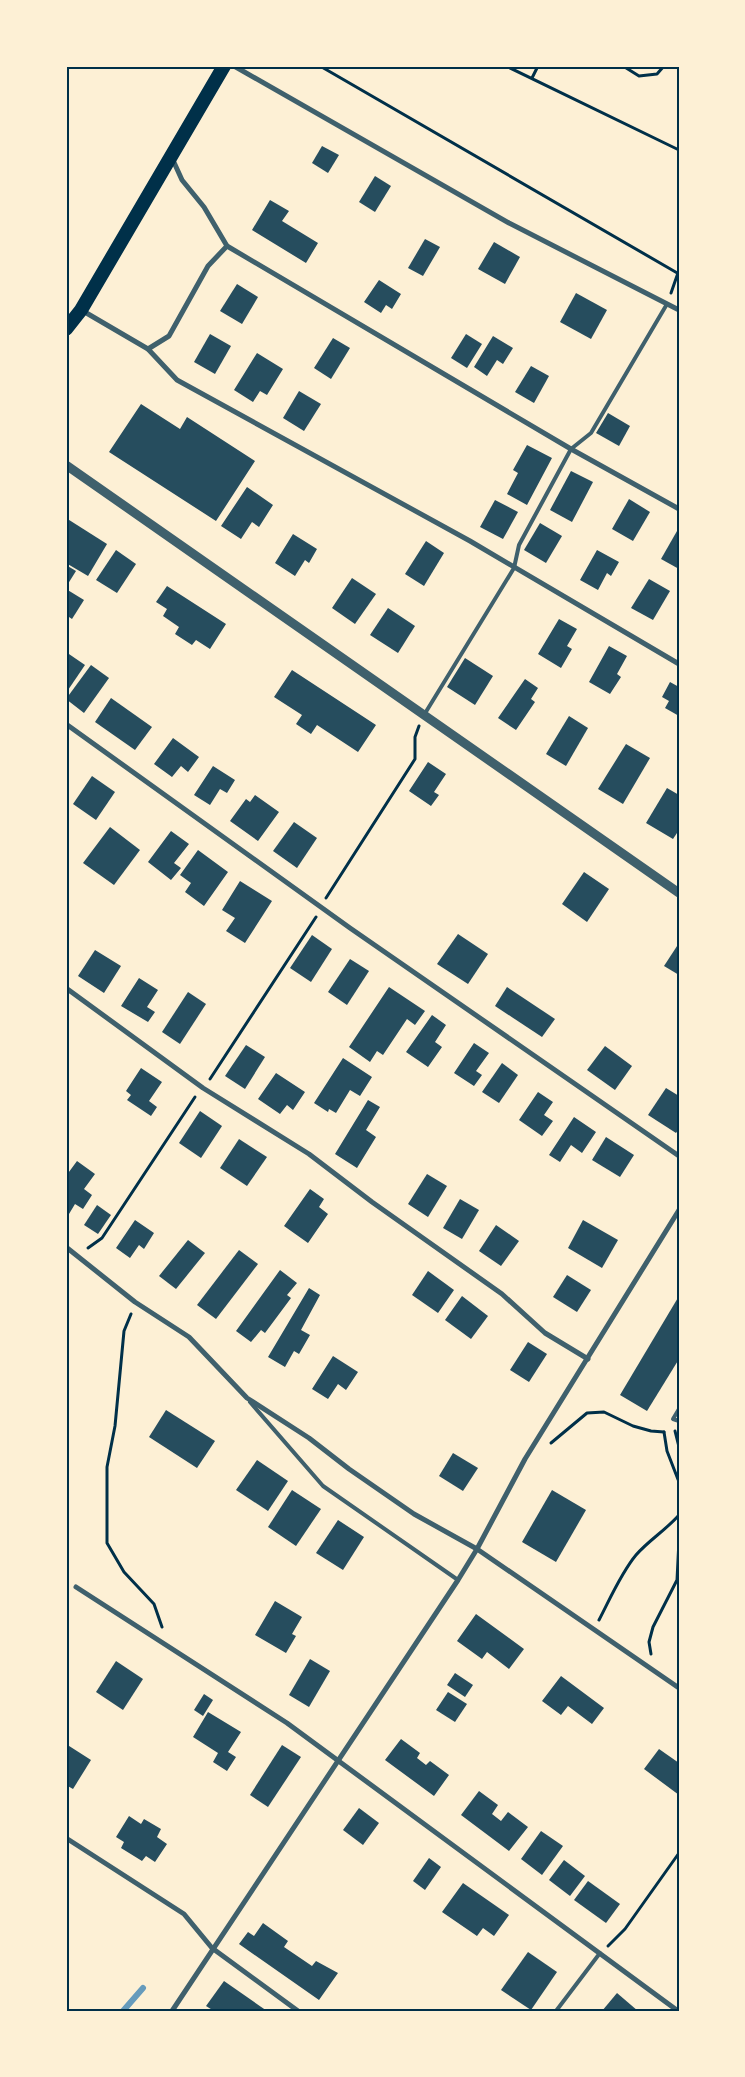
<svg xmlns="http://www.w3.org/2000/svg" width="745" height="2077" viewBox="0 0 745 2077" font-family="'Noto Serif',serif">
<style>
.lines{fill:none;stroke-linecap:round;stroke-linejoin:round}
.stream{stroke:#669bbc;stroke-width:6}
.building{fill:#264d5e}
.path{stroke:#003049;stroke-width:3}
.service{stroke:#3f606c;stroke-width:4}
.minor{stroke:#3f606c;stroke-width:5}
.tertiary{stroke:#3f606c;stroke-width:9}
.trunk{stroke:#003049;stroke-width:14}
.neatline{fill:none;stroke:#003049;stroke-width:2}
</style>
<rect width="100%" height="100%" fill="#fdf0d5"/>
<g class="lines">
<path class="stream" d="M123,2011L143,1988"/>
</g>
<g class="building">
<path d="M322,146L339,155L328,173L312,163Z"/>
<path d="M375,176L391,186L375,212L359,202Z"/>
<path d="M270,200L289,211L282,221L318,243L306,263L252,230Z"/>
<path d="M425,239L440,247L423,276L408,268Z"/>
<path d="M494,242L520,257L505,284L478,269Z"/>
<path d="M379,280L401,294L392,309L386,305L381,313L364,302Z"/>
<path d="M237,284L258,297L242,324L220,311Z"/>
<path d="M576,293L607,310L591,339L560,322Z"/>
<path d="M210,334L231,346L215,374L194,362Z"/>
<path d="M466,334L482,344L467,368L451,358Z"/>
<path d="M493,336L513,348L503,364L497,360L487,376L474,367Z"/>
<path d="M333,338L350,348L331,379L314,368Z"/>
<path d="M257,353L283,369L267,395L260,391L253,402L234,390Z"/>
<path d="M531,366L549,376L534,403L515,392Z"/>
<path d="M299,391L321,404L304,431L283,418Z"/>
<path d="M141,404L180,429L187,417L255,461L216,521L109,452Z"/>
<path d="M608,413L630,426L619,446L596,433Z"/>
<path d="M527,445L552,458L527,505L507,494L518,473L513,470Z"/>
<path d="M571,471L593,482L572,522L550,510Z"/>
<path d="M247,487L273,505L259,527L252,522L241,539L221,526Z"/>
<path d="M629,499L650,512L633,541L612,529Z"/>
<path d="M495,500L518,512L503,539L480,527Z"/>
<path d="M66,518L107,544L88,576L66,563Z"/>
<path d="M540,523L562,536L546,563L524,550Z"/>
<path d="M677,531L679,532V569L661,559Z"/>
<path d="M293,534L317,549L309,563L305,560L295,576L275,563Z"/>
<path d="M426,541L444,553L424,586L405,574Z"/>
<path d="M116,550L136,564L117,593L96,580Z"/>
<path d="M597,550L619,562L611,576L607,573L598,590L580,580Z"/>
<path d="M66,565L76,571L66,587Z"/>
<path d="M352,578L376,594L355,624L332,608Z"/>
<path d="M649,579L670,591L653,620L631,608Z"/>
<path d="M167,586L226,624L210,649L196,640L192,645L175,634L179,627L163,616L167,609L156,602Z"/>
<path d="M66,589L84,600L72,619L66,615Z"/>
<path d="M388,608L415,626L398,653L370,635Z"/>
<path d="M559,619L577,629L567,646L572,649L561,668L538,654Z"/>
<path d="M609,646L627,656L617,674L621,677L610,694L589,682Z"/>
<path d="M66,652L85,665L66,693Z"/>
<path d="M465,658L493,676L475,705L447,687Z"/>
<path d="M91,665L109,678L84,713L66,699Z"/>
<path d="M292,670L376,725L358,752L317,725L311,734L296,724L302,715L274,697Z"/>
<path d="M525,679L538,688L531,699L535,702L516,730L498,718Z"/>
<path d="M670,682L679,687V716L665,708L669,701L662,697Z"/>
<path d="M111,698L152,727L135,750L95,722Z"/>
<path d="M569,716L588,728L566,766L546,754Z"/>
<path d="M173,738L199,757L188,772L181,766L172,777L154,764Z"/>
<path d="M626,744L650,758L623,804L598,789Z"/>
<path d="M428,762L446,774L434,792L439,795L431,806L409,791Z"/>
<path d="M213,766L235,780L227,793L220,789L210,805L194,795Z"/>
<path d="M92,776L115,792L96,820L73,804Z"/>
<path d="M667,788L679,795V830L673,839L646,823Z"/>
<path d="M255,795L279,812L258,841L230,821L246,799L250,802Z"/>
<path d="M294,822L317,838L297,868L273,851Z"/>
<path d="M110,827L140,850L114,885L83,863Z"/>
<path d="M171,831L189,844L174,863L181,868L171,880L148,862Z"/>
<path d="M198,850L228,872L204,906L185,892L191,883L180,875Z"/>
<path d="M584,872L609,889L587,922L562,904Z"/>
<path d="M240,881L272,901L245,943L226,931L235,918L222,910Z"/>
<path d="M458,934L488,954L468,984L437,964Z"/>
<path d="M312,935L332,949L311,982L290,968Z"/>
<path d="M679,943V975L664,966Z"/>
<path d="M95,950L121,966L104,993L78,976Z"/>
<path d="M350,959L369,971L347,1005L328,992Z"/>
<path d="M139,978L158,990L147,1007L155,1012L148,1022L121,1006Z"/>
<path d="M389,987L425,1011L415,1025L407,1019L383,1055L377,1051L370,1062L349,1047Z"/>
<path d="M507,987L555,1019L542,1037L495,1006Z"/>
<path d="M188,992L206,1004L180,1044L162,1032Z"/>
<path d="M432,1015L446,1025L435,1042L442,1047L428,1067L406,1052Z"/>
<path d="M474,1043L489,1053L476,1071L482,1075L474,1086L454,1073Z"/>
<path d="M246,1045L265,1057L245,1089L225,1076Z"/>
<path d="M605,1046L632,1066L615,1090L587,1070Z"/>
<path d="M343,1058L372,1077L360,1096L350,1090L336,1113L329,1109L328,1112L314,1103Z"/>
<path d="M502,1063L518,1075L499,1103L482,1092Z"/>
<path d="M141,1068L162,1082L149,1101L157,1107L151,1116L127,1100L131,1095L126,1091Z"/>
<path d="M276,1073L305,1092L293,1110L287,1105L280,1114L258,1099Z"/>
<path d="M666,1088L679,1096V1129L676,1133L648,1115Z"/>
<path d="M538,1092L553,1102L544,1115L553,1121L542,1136L519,1120Z"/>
<path d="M368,1100L380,1107L366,1130L376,1137L357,1168L335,1154Z"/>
<path d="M200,1111L222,1126L201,1158L179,1143Z"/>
<path d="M574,1117L596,1132L582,1153L571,1145L560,1162L549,1155Z"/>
<path d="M606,1137L634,1155L620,1177L592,1160Z"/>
<path d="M239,1139L267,1157L247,1186L220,1168Z"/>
<path d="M77,1161L95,1174L84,1189L92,1195L83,1209L75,1204L69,1214L66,1212V1176Z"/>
<path d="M427,1174L447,1186L428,1217L408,1204Z"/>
<path d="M310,1189L324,1199L319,1207L328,1214L308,1243L284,1226Z"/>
<path d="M460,1199L479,1210L462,1239L443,1228Z"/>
<path d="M97,1205L111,1215L98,1234L84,1225Z"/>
<path d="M135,1220L154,1233L144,1249L139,1245L130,1258L116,1248Z"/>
<path d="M583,1220L618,1240L602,1268L568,1248Z"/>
<path d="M496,1225L519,1241L501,1266L479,1251Z"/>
<path d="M188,1240L205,1253L176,1289L159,1276Z"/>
<path d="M239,1250L258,1264L216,1319L197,1305Z"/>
<path d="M280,1270L297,1283L287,1295L291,1298L265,1333L261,1330L251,1342L236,1331Z"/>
<path d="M428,1271L454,1290L438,1313L412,1295Z"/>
<path d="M567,1275L591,1290L577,1312L553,1297Z"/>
<path d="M309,1288L320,1295L301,1330L310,1335L299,1354L294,1351L285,1367L268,1357Z"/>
<path d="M462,1296L488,1316L471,1339L445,1320Z"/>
<path d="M679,1296V1359L647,1411L620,1395Z"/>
<path d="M528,1342L547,1354L529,1382L510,1370Z"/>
<path d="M333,1356L358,1372L346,1390L338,1384L328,1399L312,1389Z"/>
<path d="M166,1410L215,1441L197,1468L149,1437Z"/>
<path d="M453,1453L478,1468L463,1491L439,1476Z"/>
<path d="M257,1460L288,1481L268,1511L236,1490Z"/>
<path d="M292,1490L321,1509L296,1546L268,1527Z"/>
<path d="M552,1490L586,1510L556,1562L522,1542Z"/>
<path d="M338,1520L364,1537L343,1570L316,1553Z"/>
<path d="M275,1601L302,1617L292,1634L296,1636L286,1653L255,1635Z"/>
<path d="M476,1614L524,1649L509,1669L487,1652L482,1659L457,1641Z"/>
<path d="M310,1659L330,1671L309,1707L289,1695Z"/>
<path d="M116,1661L143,1679L123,1710L96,1692Z"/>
<path d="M455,1673L473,1685L465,1697L447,1685Z"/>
<path d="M561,1676L604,1708L592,1724L568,1706L561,1715L542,1701Z"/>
<path d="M448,1692L467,1704L455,1722L436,1710Z"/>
<path d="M204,1694L213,1700L203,1716L194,1710Z"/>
<path d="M208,1712L241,1732L228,1752L236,1757L227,1771L213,1762L218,1753L193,1737Z"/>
<path d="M401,1739L420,1753L417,1758L426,1765L430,1761L449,1775L434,1796L385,1760Z"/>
<path d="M66,1744L91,1760L73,1789L66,1785Z"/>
<path d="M282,1745L301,1757L268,1807L250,1795Z"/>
<path d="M659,1749L679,1763V1795L644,1769Z"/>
<path d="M479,1791L498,1805L492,1814L501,1821L508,1812L528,1827L509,1851L461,1815Z"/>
<path d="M359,1808L379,1823L363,1845L343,1830Z"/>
<path d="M129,1816L141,1824L144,1819L161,1829L157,1837L167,1844L155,1862L146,1856L142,1861L121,1848L124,1842L116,1837Z"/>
<path d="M541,1831L563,1846L542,1875L521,1859Z"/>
<path d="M429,1858L441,1867L425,1890L413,1881Z"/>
<path d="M564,1860L585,1876L570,1896L549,1880Z"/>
<path d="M588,1881L620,1904L606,1923L574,1900Z"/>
<path d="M463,1883L509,1915L494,1936L483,1928L477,1936L442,1912Z"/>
<path d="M263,1923L288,1941L284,1947L312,1966L316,1961L338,1973L319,2000L239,1944L248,1932L254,1936Z"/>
<path d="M528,1952L557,1972L531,2010L501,1990Z"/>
<path d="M224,1981L267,2011H214L206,2006Z"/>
<path d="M617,1993L638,2011H602Z"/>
</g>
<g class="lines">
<g class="path">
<path d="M320,66L679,274"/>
<path d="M506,66L679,150"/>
<path d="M623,66L639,76L657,74L664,66"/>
<path d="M532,78L538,66"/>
<path d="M671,293L679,270"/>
<path d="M326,898L415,759V737L419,726"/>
<path d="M210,1079L316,917"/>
<path d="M88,1248L102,1238L195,1097"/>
<path d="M131,1314L124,1331L115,1426L107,1467V1543L124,1572L154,1604L162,1627"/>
<path d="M675,1431L679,1447"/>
<path d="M664,1432L667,1451L679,1482"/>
<path d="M551,1443L587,1413L604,1412L633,1426L651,1431L664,1432"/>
<path d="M599,1620C610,1599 621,1573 636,1555C649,1540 666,1530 679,1515"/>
<path d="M651,1654L649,1642L653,1627L677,1580L679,1540"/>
<path d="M608,1946L625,1929L679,1853"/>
</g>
<g class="service">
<path d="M424,715L514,568L519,545L571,449L591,433L667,304"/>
<path d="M250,1402L323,1486L458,1580"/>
<path d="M679,1409L673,1419L679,1421"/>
<path d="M556,2011L600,1953"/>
</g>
<g class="minor">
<path d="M234,66L509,223L679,310"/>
<path d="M172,158L182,180L204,207L227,246L571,449L679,509"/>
<path d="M83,311L148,349L177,380L470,541L679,664"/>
<path d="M148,349L169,336L208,266L227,246"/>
<path d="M66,724L350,928L679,1156"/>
<path d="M66,988L203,1088L309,1154L372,1202L502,1294L545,1333L588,1359"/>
<path d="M66,1247L135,1302L189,1337L247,1398L309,1438L349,1469L414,1514L477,1549L679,1688"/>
<path d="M76,1587L287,1723L678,2011"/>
<path d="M66,1838L184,1914L212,1948L298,2011"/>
<path d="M172,2011L458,1580L477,1549L525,1459L679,1210"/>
</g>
<path class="tertiary" d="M66,465L679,893"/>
<path class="trunk" d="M66,329L81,310L224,66"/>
</g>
<rect width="745" height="2077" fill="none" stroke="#fdf0d5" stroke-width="135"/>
<rect x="68" y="68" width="610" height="1942" class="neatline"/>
</svg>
